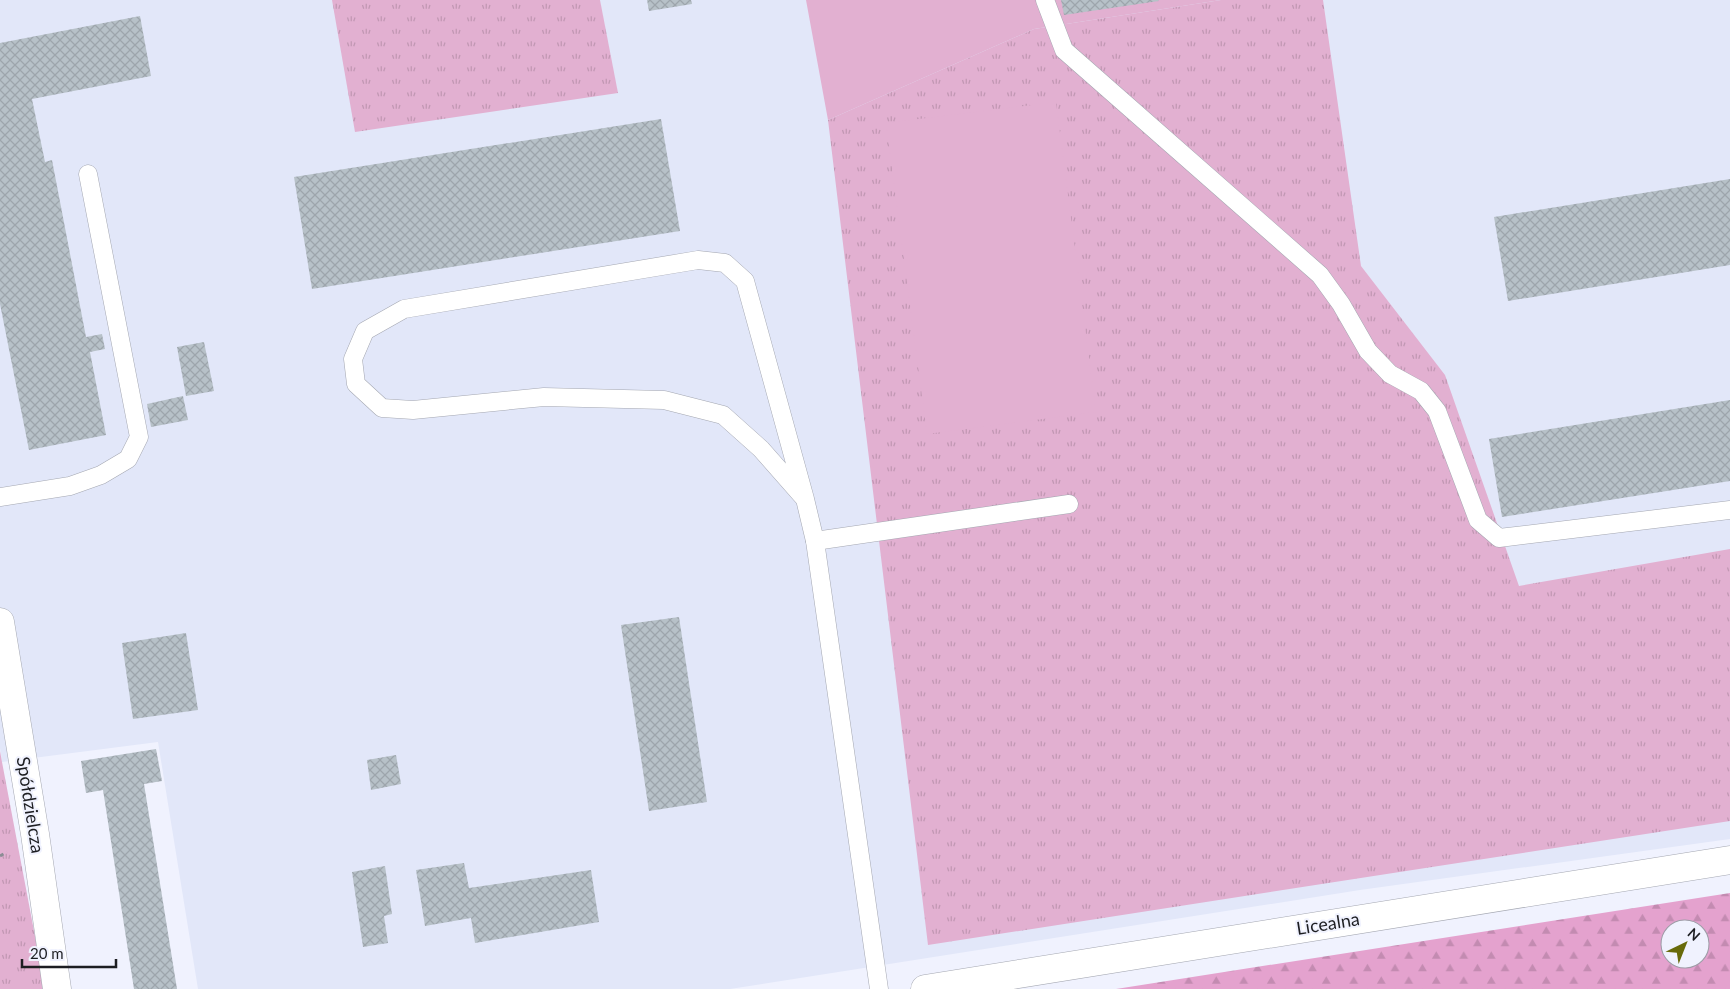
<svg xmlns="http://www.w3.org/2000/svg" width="1730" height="989" viewBox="0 0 1730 989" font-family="Lato,sans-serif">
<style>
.built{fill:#e2e7f9}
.grass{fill:url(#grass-tufts)}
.forest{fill:url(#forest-firs);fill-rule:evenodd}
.pitch{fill:#e2b0d1}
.building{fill:url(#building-cross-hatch)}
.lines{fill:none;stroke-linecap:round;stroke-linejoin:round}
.service-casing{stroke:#a4a7b1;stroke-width:19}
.minor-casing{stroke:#a4a7b1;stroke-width:29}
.path{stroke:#8b8d95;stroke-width:3;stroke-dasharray:4 4;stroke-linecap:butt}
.service{stroke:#fff;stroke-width:18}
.minor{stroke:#fff;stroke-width:28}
.labels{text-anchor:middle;stroke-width:4;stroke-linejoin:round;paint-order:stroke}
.street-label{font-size:18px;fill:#1d1e22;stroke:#f0f2fe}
</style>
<defs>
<pattern id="grass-tufts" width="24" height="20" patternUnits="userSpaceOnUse" patternTransform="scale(1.25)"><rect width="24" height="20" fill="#e2b0d1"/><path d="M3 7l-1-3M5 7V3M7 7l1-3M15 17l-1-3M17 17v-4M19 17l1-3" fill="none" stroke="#c197b3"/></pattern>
<pattern id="forest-firs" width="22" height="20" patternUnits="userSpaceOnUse" patternTransform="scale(1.25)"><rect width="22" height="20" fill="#e4a2ce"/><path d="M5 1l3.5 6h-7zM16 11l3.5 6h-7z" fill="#c38bb1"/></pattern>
<pattern id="building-cross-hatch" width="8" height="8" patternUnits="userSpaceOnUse" patternTransform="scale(1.25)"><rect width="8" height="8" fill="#b7c1c8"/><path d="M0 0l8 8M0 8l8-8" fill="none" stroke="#9da5ac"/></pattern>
</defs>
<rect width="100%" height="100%" fill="#f0f2fe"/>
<path class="built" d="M0,0H1730V839L1360,890L730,989H198L158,742L2,762L0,748Z"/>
<g class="grass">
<path d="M332,0H600L618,93L355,132Z"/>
<path d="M1221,0H1323L1361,266L1445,375L1519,586L1730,549V821L928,945L828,120L1034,29Z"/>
<path d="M0,751L2,762L45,989H0Z"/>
</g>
<path class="forest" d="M1730,893V989H1116ZM1670,929H1700V959H1670Z"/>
<g class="pitch">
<path d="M806,0H1221L1034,29L828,120Z"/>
<path d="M1056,102L1096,412L927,434L886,123Z"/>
</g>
<g class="building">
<path d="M647,0H691L692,4L649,11Z"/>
<path d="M1061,0H1158L1159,1L1064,15Z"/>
<path d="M140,16L151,76L32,99L45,162L52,160L86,337L102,334L105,349L90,352L106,435L29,450L0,304V43Z"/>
<path d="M661,119L680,231L312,289L294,177Z"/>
<path d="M1730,179V265L1508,301L1494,217Z"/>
<path d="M204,342L214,391L186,396L177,347Z"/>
<path d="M183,396L188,420L151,427L147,404Z"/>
<path d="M1730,400V481L1502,517L1489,439Z"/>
<path d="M679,617L707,802L649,811L621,625Z"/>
<path d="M186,633L198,710L133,719L122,643Z"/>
<path d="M156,749L162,781L144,784L177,989H134L103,790L86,793L81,761Z"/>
<path d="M396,755L401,784L371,790L367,760Z"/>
<path d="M464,863L469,888L591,870L599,922L475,943L471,918L425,926L416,870Z"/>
<path d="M385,866L392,914L384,916L388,943L363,947L352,872Z"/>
</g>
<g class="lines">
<defs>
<g id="service">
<path d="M1045,0L1064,50L1320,275L1341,304L1368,351L1390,374L1421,391L1437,411L1478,520L1499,538L1730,510"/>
<path d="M0,497L70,486L101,475L128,459L139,437L88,174"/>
<path d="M805,499L745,281L725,263L698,260L404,309L365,331L353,359L356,384L382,408L413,410L544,397L664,400L723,415L761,449L805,499L815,541L879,989"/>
<path d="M815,541L1069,504"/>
</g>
<g id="minor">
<path d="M0,622L35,834L57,989"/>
<path d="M925,989L1730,860"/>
</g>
</defs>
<use href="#service" class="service-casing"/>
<use href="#minor" class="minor-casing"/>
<path class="path" d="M0,856L7,852"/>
<use href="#service" class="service"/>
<use href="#minor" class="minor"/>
</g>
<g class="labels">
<g class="street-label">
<text transform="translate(30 805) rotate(81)" y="6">Spółdzielcza</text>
<text transform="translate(1328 924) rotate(-9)" y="6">Licealna</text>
</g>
</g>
<g transform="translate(1685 944) rotate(43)"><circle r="24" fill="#f0f2fe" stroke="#9c9da6"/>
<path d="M0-4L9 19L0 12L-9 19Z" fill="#686a0a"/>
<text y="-8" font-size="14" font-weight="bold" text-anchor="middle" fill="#1d1e22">N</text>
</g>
<path d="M22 959v8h94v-8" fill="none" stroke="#1d1e22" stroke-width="2.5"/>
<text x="30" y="959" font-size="15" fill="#1d1e22" stroke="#f0f2fe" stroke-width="4" paint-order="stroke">20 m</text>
</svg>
